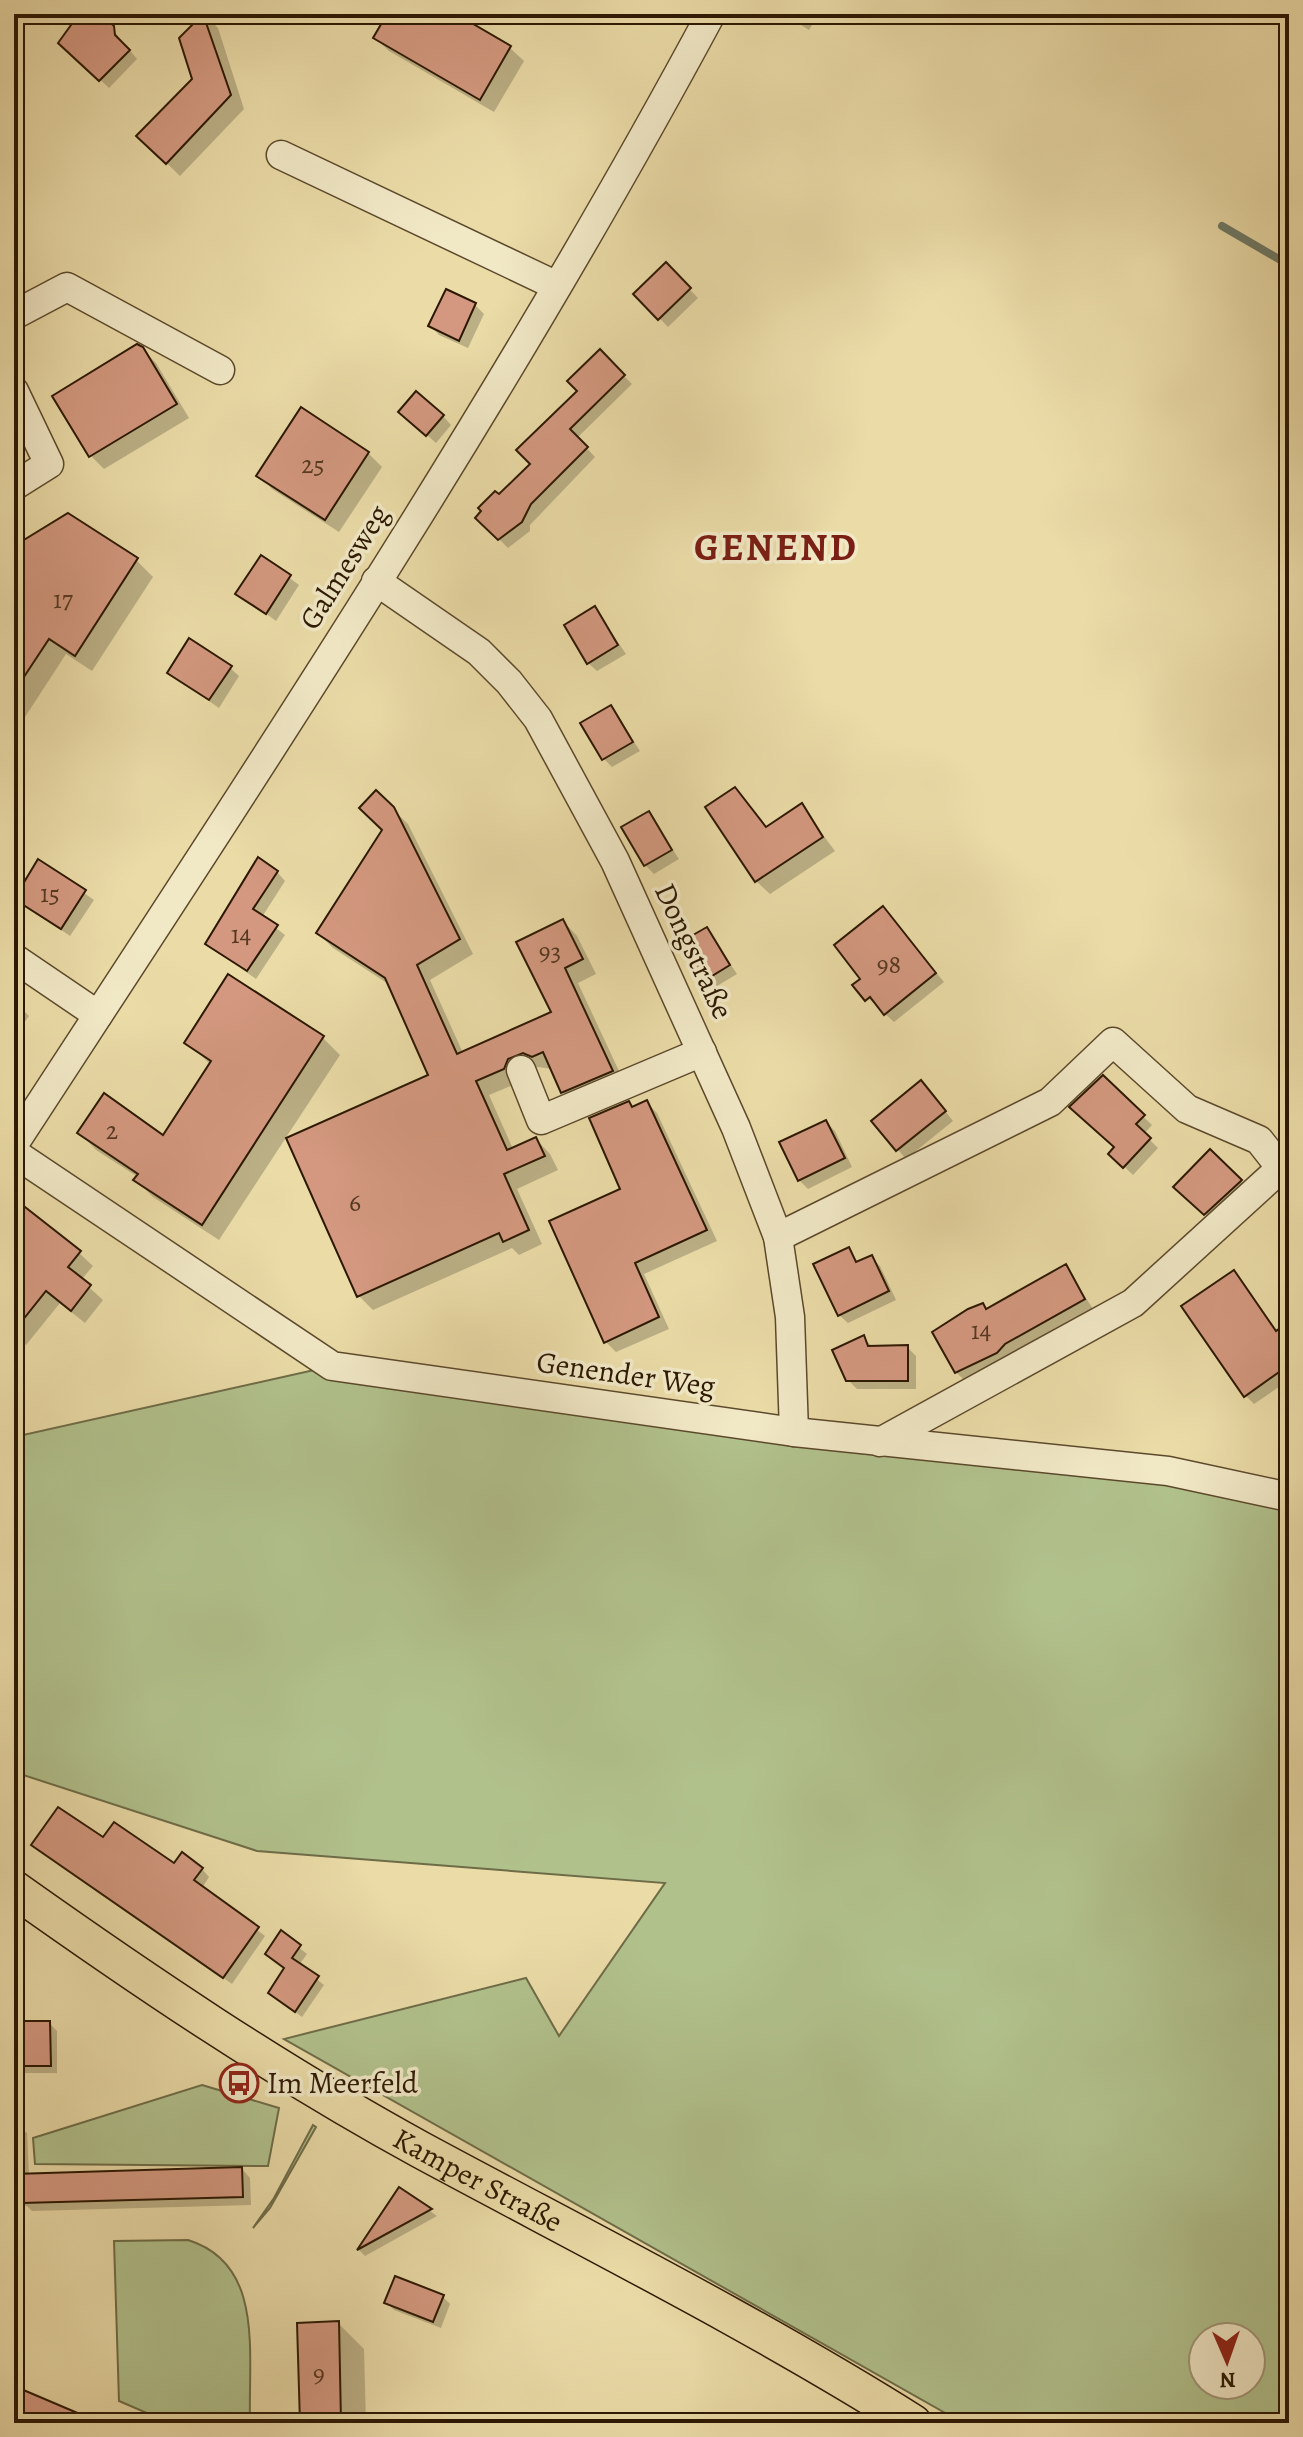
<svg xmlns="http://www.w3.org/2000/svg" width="1303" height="2437" viewBox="0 0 1303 2437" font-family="Alegreya,serif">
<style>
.green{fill:#b1c18c;stroke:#6e6c47;stroke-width:2;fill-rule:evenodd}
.shadow{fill:#0003}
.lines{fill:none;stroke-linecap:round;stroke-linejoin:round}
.stream{stroke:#6d7a67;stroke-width:8}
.building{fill:#d3987f;stroke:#2c1802;stroke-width:2}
.minor-casing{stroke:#5c492b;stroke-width:31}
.major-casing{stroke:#2c1802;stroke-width:39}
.minor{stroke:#f1e8c6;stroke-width:28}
.major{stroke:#eadba7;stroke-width:36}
.labels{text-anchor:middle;stroke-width:7;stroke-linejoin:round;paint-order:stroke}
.number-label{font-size:26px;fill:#563821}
.street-label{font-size:30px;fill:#2c1802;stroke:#f1e8c6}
.poi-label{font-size:30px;fill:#2c1802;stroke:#f1e8c6;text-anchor:start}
.district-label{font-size:38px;font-weight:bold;letter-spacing:2px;fill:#7a1f14;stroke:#f1e8c6}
</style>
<rect width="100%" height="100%" fill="#eadba7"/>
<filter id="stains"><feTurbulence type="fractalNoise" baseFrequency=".0025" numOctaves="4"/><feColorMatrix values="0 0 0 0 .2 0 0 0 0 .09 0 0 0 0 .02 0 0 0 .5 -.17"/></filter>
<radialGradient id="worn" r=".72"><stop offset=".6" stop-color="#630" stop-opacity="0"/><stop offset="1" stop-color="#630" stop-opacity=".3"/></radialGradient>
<g class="green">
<path d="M332,1366L1289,1497V2423H963L284,2039L526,1978L559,2036L665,1883L257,1851L14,1772V1437ZM1203,2337H1251V2385H1203Z"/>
<path d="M202,2085L279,2108L268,2166L35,2164L33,2138Z"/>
<path d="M313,2125L316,2127L270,2208L253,2228L274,2198Z"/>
<path d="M188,2240C265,2264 248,2353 250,2423H170L119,2401L114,2241Z"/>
</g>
<g class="shadow">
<path d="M389,14H452L510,48L524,61L494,112L389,51L375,38Z"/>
<path d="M783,14H819L809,30Z"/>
<path d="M205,15L218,28L244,109L180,176L139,136L194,79L181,39Z"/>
<path d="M108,24L137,59L109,88L61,43Z"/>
<path d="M666,265L698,298L668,327L636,294Z"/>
<path d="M447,292L475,305L484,314L468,348L439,335L431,326Z"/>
<path d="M142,349L156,363L189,418L104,469L91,456L55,397Z"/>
<path d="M600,352L632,384L577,438L595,457L530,525V531L508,548L478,518L533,464L580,391Z"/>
<path d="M443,416L451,425L436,443L410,420Z"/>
<path d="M368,453L382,467L339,532L272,489L259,475Z"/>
<path d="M14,549L136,560L153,577L92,671L66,654L14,734Z"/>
<path d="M261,557L299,585L276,621L238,593Z"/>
<path d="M595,609L626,654L597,671L588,663Z"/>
<path d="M230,668L239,676L219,708L169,673Z"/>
<path d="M611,707L640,751L612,767L604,759Z"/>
<path d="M735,790L768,828L801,806L835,851L770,894L756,881Z"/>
<path d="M376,793L408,824L473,954L430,980L463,1053L554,1012L563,921L577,936L596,974L578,983L626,1086L577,1106L563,1092L552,1069L538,1067L522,1073L518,1083L489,1095L513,1149L536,1139L550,1154L558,1170L517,1189L542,1244L519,1255L512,1248L373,1310L359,1296L430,1076L390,985L333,948L318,933L385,830Z"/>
<path d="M649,814L679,859L654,874L645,865Z"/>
<path d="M39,861L94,900L70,936L15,898Z"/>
<path d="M277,872L285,881L262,917L285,935L256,979L207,944Z"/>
<path d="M883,908L944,982L894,1022L855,986L863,979Z"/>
<path d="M707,929L737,974L712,989L704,981Z"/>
<path d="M229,977L323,1038L340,1055L219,1240L153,1197L136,1180L138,1177L96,1150L80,1133L164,1138L211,1065L187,1042Z"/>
<path d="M14,1001L29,1016L14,1037Z"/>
<path d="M1103,1078L1152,1125L1144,1134L1158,1148L1133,1175L1111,1154L1116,1148Z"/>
<path d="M929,1091L953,1121L906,1159L873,1121Z"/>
<path d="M647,1103L657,1113L717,1241L644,1274L669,1329L616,1352L605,1341L623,1190L633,1108Z"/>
<path d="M826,1122L835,1131L852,1167L808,1189L799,1180Z"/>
<path d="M1210,1152L1250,1190L1214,1222L1176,1187Z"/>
<path d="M14,1224L79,1253L93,1266L81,1280L103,1300L85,1323L60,1303L26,1345L14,1335Z"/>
<path d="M848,1250L859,1263L871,1257L880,1266L896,1300L848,1323L839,1315Z"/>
<path d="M1066,1267L1093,1309L965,1381L956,1372L983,1306L988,1311Z"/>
<path d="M1234,1272L1277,1332L1289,1323V1380L1254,1404L1246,1396Z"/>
<path d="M863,1338L872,1346L907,1347L916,1356V1389H857L848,1380Z"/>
<path d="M103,1840L175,1865L202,1869L209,1877L202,1888L265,1936L232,1984L34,1845Z"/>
<path d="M281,1933L307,1954L299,1965L324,1985L302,2017L270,1993L286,1969L267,1954Z"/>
<path d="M14,2023H49L57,2031V2073H14Z"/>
<path d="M14,2125L27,2133L29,2175L242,2169L250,2178L251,2205L32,2211L27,2206H14Z"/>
<path d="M399,2189L437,2216L365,2256L359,2250Z"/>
<path d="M443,2297L450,2304L441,2328L394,2310L387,2303Z"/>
<path d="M338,2323L364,2349L366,2423H302Z"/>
<path d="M555,2413L566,2423H509L508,2414Z"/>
</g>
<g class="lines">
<path class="stream" d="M1222,226L1289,265"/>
</g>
<g class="building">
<path d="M79,14H101L114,26L115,35L130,50L99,81L58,43Z"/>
<path d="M203,14L231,95L166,164L136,136L192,79L179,38Z"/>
<path d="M387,14H456L511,46L480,100L373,38Z"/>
<path d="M666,262L691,288L658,320L633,294Z"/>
<path d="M446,289L476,303L459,341L428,326Z"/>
<path d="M137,344L143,347L177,404L89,457L52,396Z"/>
<path d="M600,349L625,375L570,429L588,447L531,504L522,522L498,540L475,518L481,511L478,508L495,491L499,494L530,464L516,450L577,391L567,381Z"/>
<path d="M416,391L444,415L426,436L398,412Z"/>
<path d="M301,407L369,452L325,520L256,476Z"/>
<path d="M68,513L138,558L75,656L49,639L14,692V546Z"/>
<path d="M261,555L291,575L266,614L235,594Z"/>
<path d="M595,606L618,645L587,664L564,625Z"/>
<path d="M189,638L232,666L209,700L167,673Z"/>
<path d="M611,705L633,742L602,760L580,723Z"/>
<path d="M735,787L766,827L802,803L823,837L755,882L705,807Z"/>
<path d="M376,790L394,807L460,939L417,965L457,1054L551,1012L516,942L563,919L583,959L565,968L613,1071L561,1093L543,1052L532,1057L523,1053L508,1059L504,1069L476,1081L507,1150L536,1137L545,1156L504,1174L529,1230L503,1242L499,1233L357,1297L286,1138L428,1075L385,978L316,933L382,830L359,808Z"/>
<path d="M649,811L672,850L644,866L621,827Z"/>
<path d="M258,857L278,871L253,909L278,925L247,971L205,944Z"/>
<path d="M38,859L86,890L61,929L14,899Z"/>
<path d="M883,906L936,973L884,1015L870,997L865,1001L852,985L860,979L834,945Z"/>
<path d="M707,927L730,965L702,982L679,943Z"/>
<path d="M228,974L324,1036L202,1225L133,1180L138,1174L77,1133L104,1093L163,1135L211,1061L184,1043Z"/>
<path d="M1103,1075L1145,1115L1136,1124L1151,1138L1123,1168L1108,1154L1114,1147L1069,1107Z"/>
<path d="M921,1080L946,1111L896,1151L871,1121Z"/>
<path d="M647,1100L707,1230L635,1263L659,1317L604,1343L549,1221L620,1189L589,1118L629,1101L632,1107Z"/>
<path d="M826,1120L845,1158L798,1181L779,1142Z"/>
<path d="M1210,1149L1242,1180L1204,1215L1173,1187Z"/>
<path d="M25,1207L81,1251L68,1267L91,1285L71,1311L46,1291L14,1331V1220Z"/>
<path d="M849,1247L856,1262L872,1255L889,1291L838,1316L813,1264Z"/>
<path d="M1066,1264L1085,1299L1005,1344L997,1353L955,1373L932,1332L968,1309L983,1303L986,1309Z"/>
<path d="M1234,1270L1276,1331L1289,1321V1365L1244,1397L1181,1306Z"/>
<path d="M864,1335L868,1346L908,1345V1381H846L832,1350Z"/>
<path d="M58,1807L103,1837L114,1822L174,1863L182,1852L203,1868L194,1880L259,1927L223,1978L31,1845Z"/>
<path d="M281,1930L301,1945L292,1958L319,1976L295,2012L268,1993L284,1968L265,1954Z"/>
<path d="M14,2021H50L51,2066H14Z"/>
<path d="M242,2167L243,2197L22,2203L21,2197L14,2198V2174Z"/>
<path d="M399,2187L432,2209L357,2250Z"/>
<path d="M395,2276L444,2295L433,2322L384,2303Z"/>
<path d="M339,2321L341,2423H300L297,2323Z"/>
<path d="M14,2386L101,2423H14Z"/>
</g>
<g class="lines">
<defs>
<g id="minor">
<path d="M281,155L557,286"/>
<path d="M14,315L67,287L220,370"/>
<path d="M14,391L49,464L14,486"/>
<path d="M376,581L479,652L509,682L538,719L615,861L736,1128L778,1237L790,1317L794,1432"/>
<path d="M14,958L98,1015"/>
<path d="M521,1070L541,1120L702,1052"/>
<path d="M14,1144C255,774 502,403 711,14"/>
<path d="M14,1153L332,1366L794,1432L1168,1471L1289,1497"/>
<path d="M778,1237L1050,1102L1113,1042L1187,1109L1259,1140L1281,1168L1133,1303L880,1442"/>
</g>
<g id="major">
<path id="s1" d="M14,1889C145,1982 280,2073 421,2150C586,2239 754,2323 913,2423"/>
</g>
</defs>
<use href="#minor" class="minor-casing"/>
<use href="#major" class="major-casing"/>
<use href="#minor" class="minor"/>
<use href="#major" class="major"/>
</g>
<defs>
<symbol id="bus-ring" viewBox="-11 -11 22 22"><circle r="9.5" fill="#f1e8c6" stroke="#8f2418" stroke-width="1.5"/><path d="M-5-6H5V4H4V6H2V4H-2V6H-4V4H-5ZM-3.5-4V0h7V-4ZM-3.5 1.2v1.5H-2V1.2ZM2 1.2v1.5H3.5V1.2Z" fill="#8f2418"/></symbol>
</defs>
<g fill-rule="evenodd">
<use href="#bus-ring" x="217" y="2061" width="44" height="44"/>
</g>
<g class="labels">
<g class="number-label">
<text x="313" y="473">25</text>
<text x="63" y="608">17</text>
<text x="50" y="902">15</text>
<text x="241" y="943">14</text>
<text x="550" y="960">93</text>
<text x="889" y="973">98</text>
<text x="112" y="1139">2</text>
<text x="355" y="1211">6</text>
<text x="981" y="1339">14</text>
<text x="319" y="2382">9</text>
</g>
<g class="street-label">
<text transform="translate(344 567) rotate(-58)" y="10">Galmesweg</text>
<text transform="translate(694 951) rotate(65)" y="10">Dongstraße</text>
<text transform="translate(626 1374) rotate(8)" y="10">Genender Weg</text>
<text dy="10" stroke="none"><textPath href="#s1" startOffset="548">Kamper Straße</textPath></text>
</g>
<g class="poi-label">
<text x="267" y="2093">Im Meerfeld</text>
</g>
<g class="district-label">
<text x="776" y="560">GENEND</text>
</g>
</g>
<rect width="1303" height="2437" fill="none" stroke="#eadba7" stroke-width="48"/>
<rect x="16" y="16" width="1271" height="2405" fill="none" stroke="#2c1802" stroke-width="4"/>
<rect x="24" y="24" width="1255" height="2389" fill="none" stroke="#2c1802" stroke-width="2"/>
<g transform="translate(1227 2361) rotate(178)"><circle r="38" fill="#f1e8c6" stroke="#a29578" stroke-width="2"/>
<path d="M0-6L14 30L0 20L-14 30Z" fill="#8f2418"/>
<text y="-12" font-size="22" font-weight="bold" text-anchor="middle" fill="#2c1802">N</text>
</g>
<rect width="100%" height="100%" filter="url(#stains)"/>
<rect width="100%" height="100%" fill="url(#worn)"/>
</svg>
